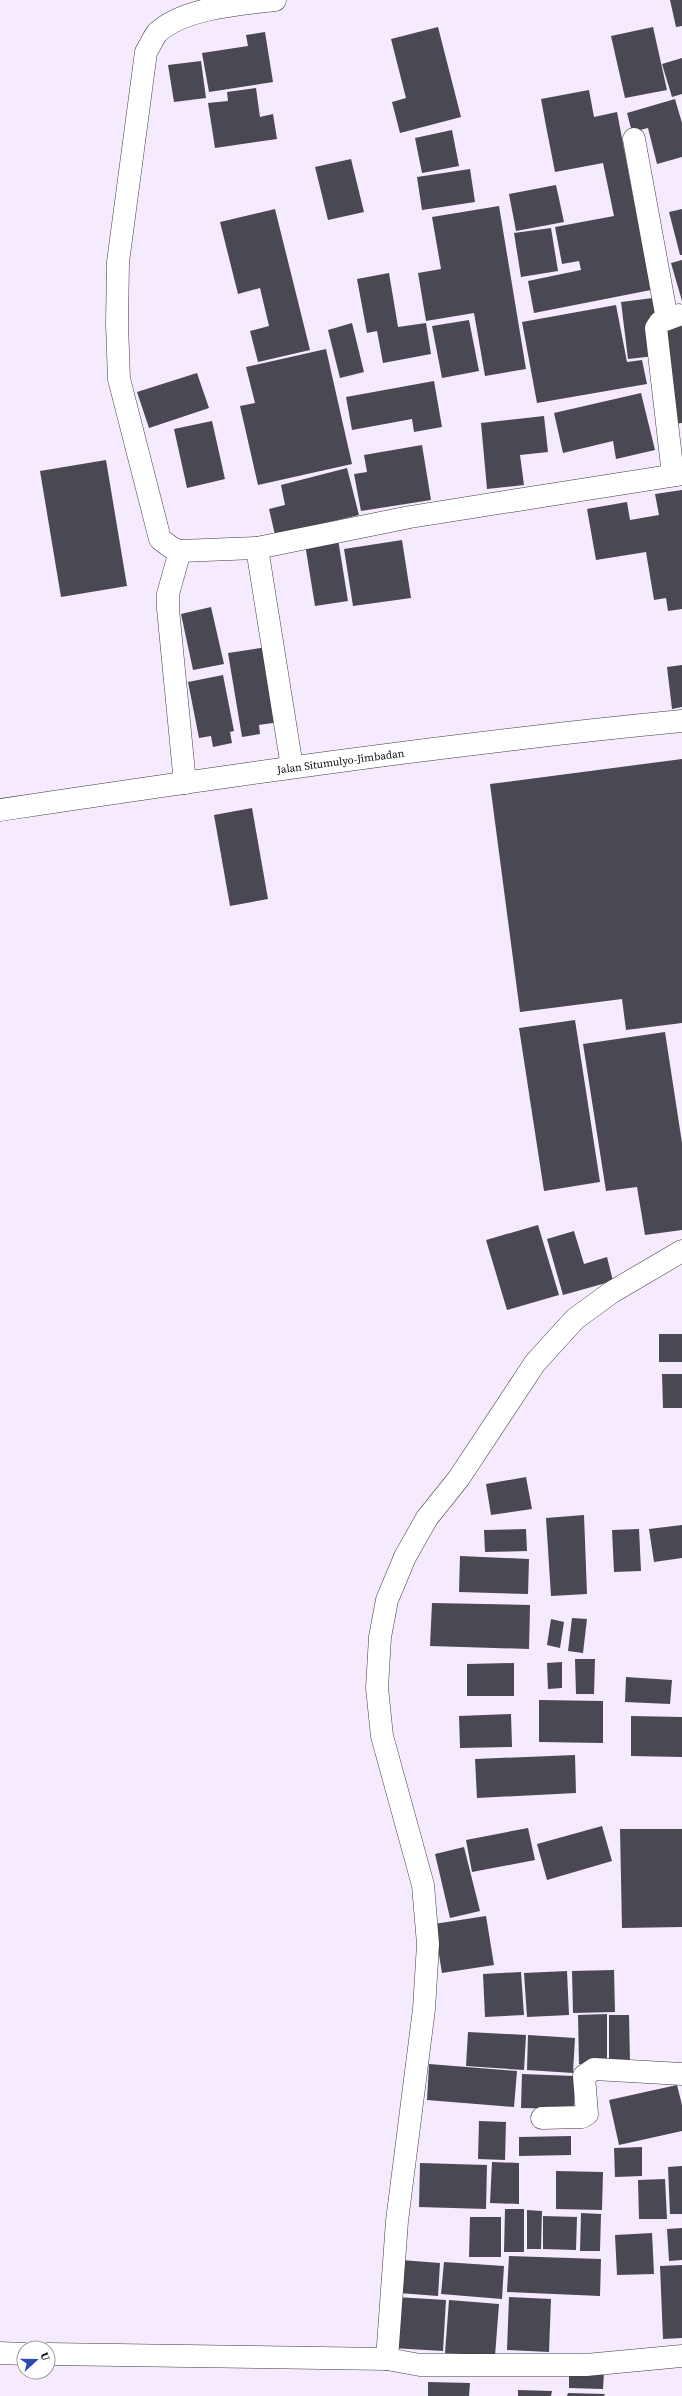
<svg xmlns="http://www.w3.org/2000/svg" width="682" height="2396" viewBox="0 0 682 2396" font-family="'Source Serif 4',serif">
<style>
.building{fill:#4a4853}
.lines{fill:none;stroke-linecap:round;stroke-linejoin:round}
.minor-casing{stroke:#3e3e3e;stroke-width:23}
.minor{stroke:#fff;stroke-width:22}
.labels{text-anchor:middle;stroke-width:4;stroke-linejoin:round;paint-order:stroke}
.street-label{font-size:11px;fill:#0b0b0b;stroke:#fff}
</style>
<rect width="100%" height="100%" fill="#f6eafe"/>
<g class="building">
<path d="M670,0H682V26L676,27Z"/>
<path d="M438,27L461,117L400,133L392,102L406,98L391,39Z"/>
<path d="M653,27L667,90L625,98L611,36Z"/>
<path d="M265,32L273,82L209,92L202,53L248,46L246,35Z"/>
<path d="M682,58V94L672,97L662,64Z"/>
<path d="M201,61L206,98L174,102L168,65Z"/>
<path d="M256,88L260,117L273,114L277,139L215,148L208,103L228,101L227,92Z"/>
<path d="M589,90L594,117L617,112L651,290L534,313L528,281L581,270L579,261L562,264L555,227L614,216L603,163L555,172L546,126L541,99Z"/>
<path d="M675,99L682,123V157L657,164L648,128L632,132L627,113Z"/>
<path d="M452,130L459,166L422,173L415,138Z"/>
<path d="M351,159L364,212L328,220L315,167Z"/>
<path d="M470,169L475,202L422,210L417,177Z"/>
<path d="M556,185L564,222L516,231L509,194Z"/>
<path d="M499,206L526,369L485,376L474,313L426,321L418,273L441,269L432,217Z"/>
<path d="M275,209L310,350L258,362L250,331L269,326L260,288L238,294L220,222Z"/>
<path d="M682,209V255H680L669,212Z"/>
<path d="M551,228L558,271L521,277L514,233Z"/>
<path d="M682,260V301L671,263Z"/>
<path d="M389,273L398,327L426,323L431,354L383,363L377,331L367,333L357,279Z"/>
<path d="M653,298L656,322L655,356L628,359L621,302Z"/>
<path d="M616,305L627,362L642,360L647,384L537,403L522,322Z"/>
<path d="M469,320L479,371L442,378L432,326Z"/>
<path d="M352,323L364,372L340,378L328,330Z"/>
<path d="M682,326V423L674,424L663,328Z"/>
<path d="M326,349L352,464L258,485L240,406L255,403L246,367Z"/>
<path d="M197,373L209,408L149,428L137,392Z"/>
<path d="M434,381L442,427L414,432L412,419L352,430L346,397Z"/>
<path d="M641,393L655,450L616,459L613,441L563,453L554,413Z"/>
<path d="M544,416L548,452L520,455L524,485L487,489L481,423Z"/>
<path d="M212,421L225,479L187,488L174,429Z"/>
<path d="M422,445L431,500L361,511L354,474L367,472L364,455Z"/>
<path d="M106,460L127,586L61,597L40,471Z"/>
<path d="M347,468L359,515L275,535L269,509L285,505L281,485Z"/>
<path d="M682,490V609L668,611L666,598L654,600L646,552L596,560L587,509L627,502L630,520L659,515L655,494Z"/>
<path d="M338,539L348,601L315,606L305,544Z"/>
<path d="M402,540L411,598L353,606L344,549Z"/>
<path d="M211,607L224,664L193,670L181,614Z"/>
<path d="M267,647L279,722L259,725L260,734L242,737L228,653Z"/>
<path d="M682,665V707L672,709L667,667Z"/>
<path d="M223,675L234,731L230,732L232,743L213,747L211,736L199,738L188,682Z"/>
<path d="M682,759V1023L626,1030L622,999L520,1012L490,784Z"/>
<path d="M252,808L268,899L230,906L214,815Z"/>
<path d="M575,1020L600,1182L544,1191L519,1028Z"/>
<path d="M665,1032L682,1143V1230L645,1235L637,1187L606,1191L583,1044Z"/>
<path d="M538,1225L559,1295L507,1310L486,1240Z"/>
<path d="M574,1231L584,1264L607,1257L613,1281L563,1295L547,1239Z"/>
<rect x="659" y="1334" width="23" height="28"/>
<path d="M662,1374H682V1408H663Z"/>
<path d="M526,1477L532,1509L491,1515L486,1484Z"/>
<path d="M584,1515L587,1594L551,1596L546,1518Z"/>
<path d="M682,1525V1558L654,1562L649,1529Z"/>
<path d="M526,1529L527,1551L485,1552L484,1530Z"/>
<path d="M639,1529L641,1571L614,1572L612,1530Z"/>
<path d="M460,1556L529,1559L528,1594L459,1592Z"/>
<path d="M432,1603L530,1605L529,1649L430,1646Z"/>
<path d="M572,1618L587,1619L583,1653L568,1651Z"/>
<path d="M551,1619L564,1622L560,1648L547,1645Z"/>
<path d="M575,1659H595L594,1694H576Z"/>
<path d="M562,1662V1688L548,1689L547,1663Z"/>
<path d="M514,1663V1696H467V1664Z"/>
<path d="M626,1677L672,1680L670,1704L625,1702Z"/>
<path d="M539,1700L603,1701V1743L539,1742Z"/>
<path d="M511,1714L512,1747L460,1748L459,1716Z"/>
<path d="M631,1716L682,1717V1757L631,1756Z"/>
<path d="M575,1755L576,1793L477,1798L475,1759Z"/>
<path d="M602,1826L612,1861L547,1880L537,1844Z"/>
<path d="M528,1828L535,1860L472,1872L466,1840Z"/>
<path d="M620,1829H682V1927L622,1928Z"/>
<path d="M464,1847L480,1911L450,1918L435,1854Z"/>
<path d="M486,1916L494,1965L442,1973L434,1924Z"/>
<path d="M614,1970L615,2012L573,2013L572,1971Z"/>
<path d="M567,1971L569,2015L527,2017L524,1973Z"/>
<path d="M521,1972L524,2015L485,2017L483,1974Z"/>
<path d="M607,2014V2064H579L578,2015Z"/>
<path d="M609,2015H629L630,2063L609,2064Z"/>
<path d="M468,2032L526,2035L524,2070L466,2066Z"/>
<path d="M528,2035L575,2038L573,2073L527,2070Z"/>
<path d="M429,2064L517,2071L514,2107L427,2100Z"/>
<path d="M522,2074L575,2076L574,2109L521,2108Z"/>
<path d="M677,2085L682,2105V2131L619,2145L609,2100Z"/>
<path d="M479,2121L506,2122L505,2160L478,2159Z"/>
<path d="M571,2136V2155L519,2156V2137Z"/>
<path d="M642,2147V2176L615,2177L614,2148Z"/>
<path d="M492,2162L519,2163V2204L490,2203Z"/>
<path d="M420,2163L487,2165L486,2209L419,2207Z"/>
<path d="M682,2166V2214H670L668,2167Z"/>
<path d="M556,2171L603,2172L602,2210L556,2209Z"/>
<path d="M665,2179L667,2219H639L638,2180Z"/>
<path d="M505,2209H524V2252H504Z"/>
<path d="M527,2210L542,2211L541,2249H527Z"/>
<path d="M581,2213L601,2214L600,2251H580Z"/>
<path d="M543,2216L577,2217L576,2250L543,2249Z"/>
<path d="M470,2217H501V2257H469Z"/>
<path d="M682,2228V2260L669,2261L667,2229Z"/>
<path d="M652,2233L654,2274L617,2275L615,2235Z"/>
<path d="M509,2256L601,2259L600,2296L507,2292Z"/>
<path d="M401,2260L440,2263L438,2296L399,2293Z"/>
<path d="M444,2262L504,2266L502,2299L441,2294Z"/>
<path d="M682,2265V2338L663,2339L660,2266Z"/>
<path d="M396,2297L446,2300L443,2351L392,2348Z"/>
<path d="M509,2297L551,2299L549,2352L507,2350Z"/>
<path d="M449,2300L499,2304L495,2356L445,2353Z"/>
<path d="M569,2371L604,2372L603,2389L569,2388Z"/>
<path d="M428,2382L470,2383L469,2396H428Z"/>
<path d="M518,2390L552,2391L551,2396H518Z"/>
<path d="M568,2393L605,2394L604,2396H567Z"/>
</g>
<g class="lines">
<defs>
<g id="minor">
<path d="M275,0C240,4 183,8 157,33C153,38 150,46 146,52L118,262L117,324L119,379L160,539L172,548L180,551L257,548L410,517L682,474"/>
<path d="M634,139L667,319"/>
<path d="M673,475L656,328L660,322L679,315"/>
<path d="M257,548L292,767"/>
<path d="M180,551L168,594V609L185,783"/>
<path id="s1" d="M0,810C227,776 454,743 682,721"/>
<path d="M542,2118L582,2117L587,2114L584,2076L594,2069L682,2074"/>
<path d="M0,2353L24,2354"/>
<path d="M48,2354L387,2359L420,2365H586L682,2356"/>
<path d="M387,2359L397,2221L424,2009L428,1944L423,1885L382,1736L377,1688L380,1637L387,1600L405,1557L427,1518L459,1478L535,1363L575,1319L612,1292L682,1251"/>
</g>
</defs>
<use href="#minor" class="minor-casing"/>
<use href="#minor" class="minor"/>
</g>
<g class="labels">
<g class="street-label">
<text dy="4" stroke="none"><textPath href="#s1" startOffset="344">Jalan Situmulyo-Jimbadan</textPath></text>
</g>
</g>
<g transform="translate(36 2360) rotate(69)"><circle r="19" fill="#ffffff" stroke="#9d9d9d"/>
<path d="M0-3L7 15L0 10L-7 15Z" fill="#2c4ab2"/>
<text y="-6" font-size="11" font-weight="bold" text-anchor="middle" fill="#0b0b0b">U</text>
</g>
</svg>
